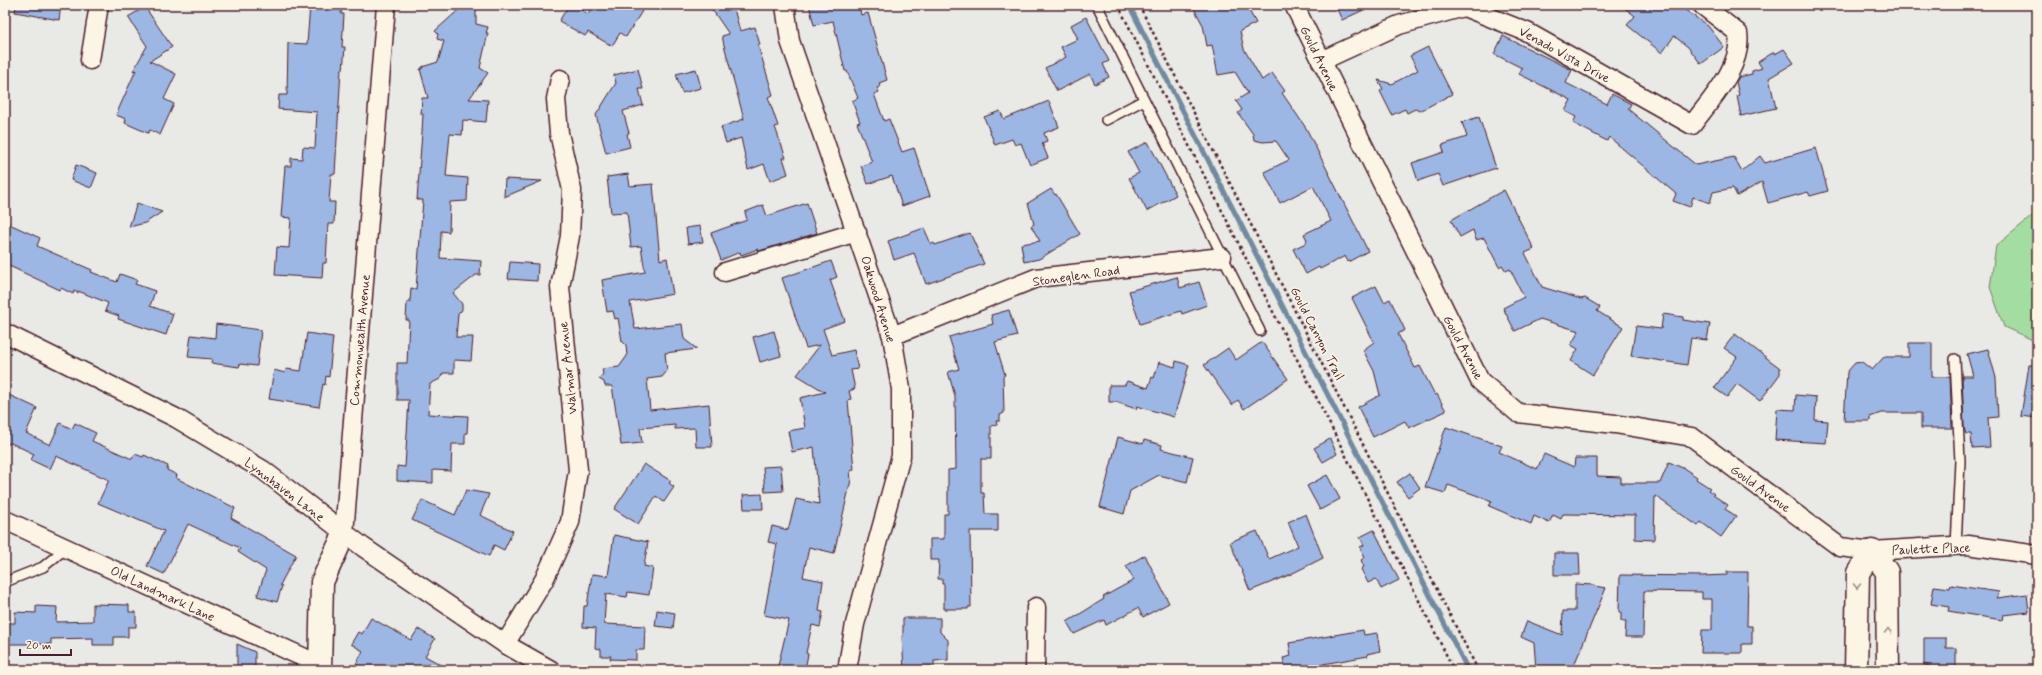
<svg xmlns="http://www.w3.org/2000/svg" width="2042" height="675" viewBox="0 0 2042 675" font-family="Mynerve,sans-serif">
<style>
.green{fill:#a4dda2;stroke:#777e66}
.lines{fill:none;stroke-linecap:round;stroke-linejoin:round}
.stream{stroke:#728aa0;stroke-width:5}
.building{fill:#9cb7e3;stroke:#4a1f2b}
.service-casing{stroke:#4a1f2b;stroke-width:12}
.minor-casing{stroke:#4a1f2b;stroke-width:21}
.tertiary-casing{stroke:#4a1f2b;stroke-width:25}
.path{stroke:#4a1f2b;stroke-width:2.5;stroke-dasharray:3 3;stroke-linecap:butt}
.service{stroke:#fcf5e5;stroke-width:9}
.minor{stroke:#fcf5e5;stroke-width:18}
.tertiary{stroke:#fcf5e5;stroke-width:22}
.oneway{stroke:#a38a88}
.labels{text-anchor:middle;stroke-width:3;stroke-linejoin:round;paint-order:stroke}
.street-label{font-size:13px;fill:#4a1f2b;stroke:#fcf5e5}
</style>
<rect width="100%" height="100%" fill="#e9e9e5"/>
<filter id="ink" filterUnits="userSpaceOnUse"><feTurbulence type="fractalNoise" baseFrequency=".025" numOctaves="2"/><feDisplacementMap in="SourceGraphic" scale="8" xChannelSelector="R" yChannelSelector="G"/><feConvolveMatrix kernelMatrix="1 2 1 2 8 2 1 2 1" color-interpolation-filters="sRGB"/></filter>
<g filter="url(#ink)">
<path class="green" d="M2037,212V342L2004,327L1990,287L1996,246Z"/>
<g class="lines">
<path class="stream" d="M1129,5L1468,670"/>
</g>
<g class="building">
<path d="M16,5H61L59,20L15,12Z"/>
<path d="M310,5H342L341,14H344L342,47H345L343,70L341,69L335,174H331L329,202H335L334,224H328L326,263H323L322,278L275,275L277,247L289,248L291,218L281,217L285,166H291V158L302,159L303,147L315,148L317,112L278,109L279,95H287L288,43L307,44Z"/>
<path d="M464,5H476V24L488,27L486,33H488L480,68L488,73L469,99L488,100L486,122L463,120L462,135L450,134L446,176L468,178L467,201L450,202L449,232L441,231L440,258L481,261L480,275H476L453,293L462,304V310L458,314L456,337H473L471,361L454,360V373H443L440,379L430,384L428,414L468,416L467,433H465V444H452L451,471L433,470V483L397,481V466L405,467L409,400H397V363H407L409,320H406L407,302H410L411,288L416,289L423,200H417L422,132L423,114H421L422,98H428L420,69H422V67L438,62L444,41L437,39L438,34L435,31Z"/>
<path d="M569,5H573L588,14L593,5H633L642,11L626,37L620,33L612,46L588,32L585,36L559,21Z"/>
<path d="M709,5H733L740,31L755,27L760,45H758L773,95L768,97L778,126L775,127L786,158H783L788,174L770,181L764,164L748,170L741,138L726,143L721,127L744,119L724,45L722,36L729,34Z"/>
<path d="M809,5H859L861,15L868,13L887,80L879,83L880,87L877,88L879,92L874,94L884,121L889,119L902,152L914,148L930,196L902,206L892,176L868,184L861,166L872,162L857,123L860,122L852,101L858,98L847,71H845L833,21L814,25Z"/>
<path d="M1192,5H1246L1256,23L1240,31L1244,49L1262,80L1272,73L1285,91L1282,93L1306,128L1368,251L1348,262L1345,256L1320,269L1319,267L1306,274L1293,249L1306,243L1307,240L1304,234L1331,221L1313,186L1280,203L1264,172L1289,160L1276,141L1263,142L1254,140L1253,134L1238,113L1242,110L1236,101L1248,93L1235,72L1218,75L1212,45L1207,46L1203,25Z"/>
<path d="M1335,5H1374L1342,20Z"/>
<path d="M1621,5H1678L1708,26L1724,47L1701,64L1688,47L1674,36L1662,53L1627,25L1635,16Z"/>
<path d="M145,7L172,47L150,61L176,74L164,99L174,104L160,135L150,130L148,133L125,123L126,119L116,115L136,70L133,71L147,46L128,17Z"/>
<path d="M1086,17L1109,61L1103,64L1109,77L1095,84L1090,74L1057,91L1045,68L1066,57L1061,47L1078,39L1071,25Z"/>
<path d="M1503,36L1572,70L1566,83L1607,104L1612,94L1631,104L1628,109L1696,165L1734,157L1742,171L1760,156L1765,163L1816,148L1828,191L1810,196L1808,192L1768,203L1762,182L1737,196L1733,188L1713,192L1710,203L1693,197L1690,207L1673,201L1676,194L1609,137L1607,141L1573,123L1576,117L1565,111L1571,100L1519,74L1522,68L1494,54Z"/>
<path d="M1428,47L1452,94L1420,111L1415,109L1407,113L1405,109L1392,115L1380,91L1383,89L1378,80L1392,84L1418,70L1410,56Z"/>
<path d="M1784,49L1794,63L1769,78L1776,108L1741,116L1737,96L1739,95L1736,82L1739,77L1752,74V71L1762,68L1758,62L1774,52L1775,54Z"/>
<path d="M638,69L643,89H639L643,105L623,111L629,133L627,134L630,147L606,153L596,115L616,83L614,75Z"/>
<path d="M696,69L701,88L682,93L676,74Z"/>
<path d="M1049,101L1059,127L1044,133L1047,141L1042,143L1048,158L1030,165L1021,143L1015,145L1012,139L995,145L984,117L1000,111L1004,119Z"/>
<path d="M1479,117L1496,168L1443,186L1438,174L1418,181L1412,163L1444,152L1442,145L1467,137L1462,122Z"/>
<path d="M1148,142L1176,195L1147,211L1129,178L1139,173L1128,152Z"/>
<path d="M76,165L97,173L91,188L71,180Z"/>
<path d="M628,174L630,186L653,184L660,260L667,258L673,294L630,302L635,329L682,324L684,339L697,349L665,353L667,371L662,377L647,379L650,410L709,404L712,447H696L695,428L675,429V425L640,428L642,443L621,445L612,386H605L604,382L599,379L603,374L602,369L619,367L627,356L626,345L622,341L618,318L615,319L613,311L607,312L602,280L645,272L641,246L631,247L627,212L611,213L607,177Z"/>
<path d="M505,179L542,181L504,197Z"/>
<path d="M1051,189L1055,195L1056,194L1080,234L1039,259L1024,262L1021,244L1040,241L1031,226L1034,224L1028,203Z"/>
<path d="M1504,190L1534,249L1525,253L1542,287L1581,299L1585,298L1600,307L1597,311L1623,327L1593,375L1571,361L1578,349L1571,345L1579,331L1540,319L1515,331L1503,308L1524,297L1510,269L1506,271L1502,265L1499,267L1484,238L1476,240L1473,230L1460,237L1451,220Z"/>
<path d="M137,203L162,212L145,223L129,227Z"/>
<path d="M807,203L817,233L759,251L758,249L741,255L740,252L721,260L711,233L747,220L745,212L763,205L767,216Z"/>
<path d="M5,222L40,238L37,246L92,270L91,272L117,282L120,274L137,280L135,284L155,291L150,306L173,314L166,335L118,319L119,316L105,311L108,303L78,291V293L74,291L73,294L61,288L60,290L5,264Z"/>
<path d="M700,226L703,242L688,244L686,228Z"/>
<path d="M924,228L931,244L934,243L935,245L970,233L984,264L926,284L914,253L894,260L888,241Z"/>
<path d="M831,261L837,277L830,280L845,321L823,329L832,355L854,350L858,369L851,370L855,389L849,391L851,399L848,400L854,470L850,471L851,480L834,553L809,547L803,577L823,581L819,611L823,612L820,627L812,625L806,653L808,654L805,670H777L789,620L764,615L777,544L768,542L772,526L788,530L796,499L819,504L814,447L792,452L788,431L805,428L800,398L825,392L797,375L820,345L806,348L782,278Z"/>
<path d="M510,262L538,264L537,281L508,279Z"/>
<path d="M1177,277L1180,288L1199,282L1207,305L1182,314L1181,311L1140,324L1129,291Z"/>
<path d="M1376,286L1384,302L1390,299L1405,330L1398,334L1415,368L1420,366L1435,395L1437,394L1446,411L1409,428L1405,421L1373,437L1358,407L1380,395L1374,371L1363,350L1374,342L1352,298Z"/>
<path d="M1009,310L1017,336L995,342L1005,375L1003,376L1004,413L1000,415V421H996L997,425L991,426V459H981V493H984L985,514H998V531H970L971,607H968V609H944V584H942V579H938L939,560H930V539H944V514H948V470L956,469L955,396L948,372L959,369L949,337L993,324L991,315Z"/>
<path d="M1663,314L1683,317V320L1710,324L1707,340L1691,338L1687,365L1631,356L1636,326L1661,329Z"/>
<path d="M216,324L261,330L257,366L240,364L239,367L211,363L212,359L188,357L191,335L215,338Z"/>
<path d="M774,331L781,356L760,362L753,337Z"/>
<path d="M307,333L333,337L329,377L326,376L325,385L323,384L319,407L269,399L274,370L285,373L286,369L301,371Z"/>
<path d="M1735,334L1780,368V374L1760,401L1737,384L1727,397L1714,388L1737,357L1724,348Z"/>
<path d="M1262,342L1288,379L1244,409L1238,400L1232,405L1204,365L1228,348L1236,360Z"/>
<path d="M1909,343H1932V377H1950L1952,428H1921V413H1881L1870,417V421H1844L1847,372L1855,363L1862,362L1872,370L1884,357H1909Z"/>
<path d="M1988,349L1996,378L1998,417L1988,418L1990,447L1972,448L1971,434H1966L1964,428L1962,376H1973L1967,354Z"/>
<path d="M1176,361L1189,365L1174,417L1137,406L1136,409L1116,402H1109V385H1125L1127,381L1148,388L1152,377L1154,378L1159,362L1175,367Z"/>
<path d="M2029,365H2037V418L2021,416Z"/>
<path d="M9,395L37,408L26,433L50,445L60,423L72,429L75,423L96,433L92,441L132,459L135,454L143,457L144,455L168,466L167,470L177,475L176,478L235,508L231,518L296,555L280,585L282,586L277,602L257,596L266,570L238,552L240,548L188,524L164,574L147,566L164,531L98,503L109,480L56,456L50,469L31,460L34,454L11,443L5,445V403Z"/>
<path d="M1796,395L1816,397L1815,420L1828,421L1826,443L1775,440L1777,409L1795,410Z"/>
<path d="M1446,427L1502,446L1499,452L1537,469L1544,454L1574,467L1575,458H1597V476L1621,477V483H1660L1669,462L1685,469L1697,477L1696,479L1710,488L1708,490L1714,494L1713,495L1728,505L1725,509L1736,516L1721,537L1701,522L1698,526L1655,496L1654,540L1635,539V515L1563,514L1561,519L1553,515L1549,523L1534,516L1531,524L1489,506L1492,501L1448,485L1445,493L1425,487Z"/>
<path d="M1118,437L1143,444L1144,440L1162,445L1161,449L1193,457L1187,482L1159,475L1130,491L1124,514L1100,507Z"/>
<path d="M1330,439L1337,454L1323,462L1314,448Z"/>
<path d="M644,464L671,481L669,483L674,487L664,502L656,496L638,524L614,509Z"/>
<path d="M781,466L783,491L765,492L763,467Z"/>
<path d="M1410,473L1420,488L1408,497L1397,482Z"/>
<path d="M1327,475L1340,499L1320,510L1307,486Z"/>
<path d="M466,490L489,494L480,515L513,531L504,550L494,545L489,556L412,520L422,500L455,515Z"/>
<path d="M762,494L763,509H744L743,495Z"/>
<path d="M1306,514L1323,558L1289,575L1250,591L1230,542L1257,531L1269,559L1298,546L1288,522Z"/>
<path d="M1374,530L1399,580L1381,589L1376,579L1368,583L1361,569L1364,567L1361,560L1365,557L1360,547L1364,545L1360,537Z"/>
<path d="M614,535L648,542L644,566L653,568L649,595L628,592L627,597L606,594L604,624L645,626L644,650H636V660L610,659L611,656H601V649L595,648L596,628L583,627L584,606H587L592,574L608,576Z"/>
<path d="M1554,553H1579L1580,575H1554Z"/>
<path d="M1145,555L1169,603L1143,617L1138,608L1106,625L1104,620L1074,634L1067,622L1104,599L1103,597L1134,580L1126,566Z"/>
<path d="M1727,572H1748L1747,626H1752V644H1742V653H1701L1702,630H1712V599H1702V592L1644,591L1643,637H1625L1626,621H1621V612H1619L1620,575L1702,576L1727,575Z"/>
<path d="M1575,584L1594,585V586L1606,588L1572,670H1536L1534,643L1521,637L1527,621L1562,635L1563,611H1575Z"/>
<path d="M1951,585L1999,592L1997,598L2027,594L2029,612L2003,615L2002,620L1948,611L1949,607L1931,604L1934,586L1950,588Z"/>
<path d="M93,604L129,605V612H136V627H128V637H114V645H93V638L51,639V644H5V623H15V612L36,613V606L57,607L56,622L93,621Z"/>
<path d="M657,610L675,613L673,628L655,626Z"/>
<path d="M371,618L411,640L418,629L435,639L425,656L451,670H367L356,664L363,651L351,644L358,632L362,634Z"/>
<path d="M903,618H940V632L948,640V660L934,661V670H904L902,636H903Z"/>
<path d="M1363,630L1364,635L1377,633L1380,651L1367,654L1368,656L1323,664L1324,670H1286L1283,658L1291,656L1289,643Z"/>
<path d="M1924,638H1946V648H1956V670H1928V665H1924Z"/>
<path d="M237,644L255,652V670H237Z"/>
</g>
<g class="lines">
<defs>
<g id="service">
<path d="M1097,5L1260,331"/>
<path d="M1106,120L1144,100"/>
<path d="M1955,359L1960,461L1956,546"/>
<path d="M5,582L43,567L66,548"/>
</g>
<g id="minor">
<path d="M785,5L790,41L892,336L901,389V456L855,624L847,670"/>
<path d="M1294,5L1480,381L1518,413L1615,424L1692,437L1840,547L1872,551L1968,545L2037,555"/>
<path d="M90,60L99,5"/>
<path d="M1321,61L1399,25L1464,7L1527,32L1692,125C1710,100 1743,67 1738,33L1702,5"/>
<path d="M725,272L857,232"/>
<path d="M5,333L176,418L263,470L363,547L505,644L551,670"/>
<path d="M892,336L1036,278L1222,257"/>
<path d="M5,520L320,665"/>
<path d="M344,534L386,5"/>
<path d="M505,644L544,580L570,522L578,470L560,287L570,236L572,190L559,133L556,99L560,79"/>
<path d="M1035,670L1036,607"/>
</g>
<g id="tertiary">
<path d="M320,670L322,582L344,534"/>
<path d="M1856,670L1858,573L1872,551L1887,572L1888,670"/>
</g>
</defs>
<use href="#service" class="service-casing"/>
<use href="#minor" class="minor-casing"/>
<use href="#tertiary" class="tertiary-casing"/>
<g class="path">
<path d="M1118,5L1454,670"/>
<path d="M1139,5L1478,670"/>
</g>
<use href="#service" class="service"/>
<use href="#minor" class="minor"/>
<use href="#tertiary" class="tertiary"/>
</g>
<defs><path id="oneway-chevron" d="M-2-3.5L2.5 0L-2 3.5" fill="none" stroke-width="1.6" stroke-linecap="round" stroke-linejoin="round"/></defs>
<g class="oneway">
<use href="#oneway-chevron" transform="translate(1857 586) rotate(91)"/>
<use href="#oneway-chevron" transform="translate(1888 631) rotate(-90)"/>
</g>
</g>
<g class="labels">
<g class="street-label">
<text transform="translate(1565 54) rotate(29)" y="5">Venado Vista Drive</text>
<text transform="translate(1320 58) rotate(64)" y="5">Gould Avenue</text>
<text transform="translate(1076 275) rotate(-8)" y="5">Stoneglen Road</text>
<text transform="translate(879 299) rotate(73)" y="5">Oakwood Avenue</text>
<text transform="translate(1318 333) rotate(63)" y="5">Gould Canyon Trail</text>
<text transform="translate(359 340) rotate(-85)" y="5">Commonwealth Avenue</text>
<text transform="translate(1464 347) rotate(62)" y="5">Gould Avenue</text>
<text transform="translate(567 368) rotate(-96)" y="5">Walmar Avenue</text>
<text transform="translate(1761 488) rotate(36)" y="5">Gould Avenue</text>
<text transform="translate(285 489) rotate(37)" y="5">Lynnhaven Lane</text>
<text transform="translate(1931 548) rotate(-2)" y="5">Paulette Place</text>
<text transform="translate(163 593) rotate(25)" y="5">Old Landmark Lane</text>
</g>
</g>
<rect width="2042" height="675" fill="none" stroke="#fcf5e5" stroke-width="20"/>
<rect x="10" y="10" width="2022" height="655" fill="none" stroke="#4a1f2b" stroke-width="1.5" filter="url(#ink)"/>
<path d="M20 649v6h51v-6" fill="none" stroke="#4a1f2b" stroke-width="2"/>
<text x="26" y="649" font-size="12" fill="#4a1f2b" stroke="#fcf5e5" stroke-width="3" paint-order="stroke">20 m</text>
</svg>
